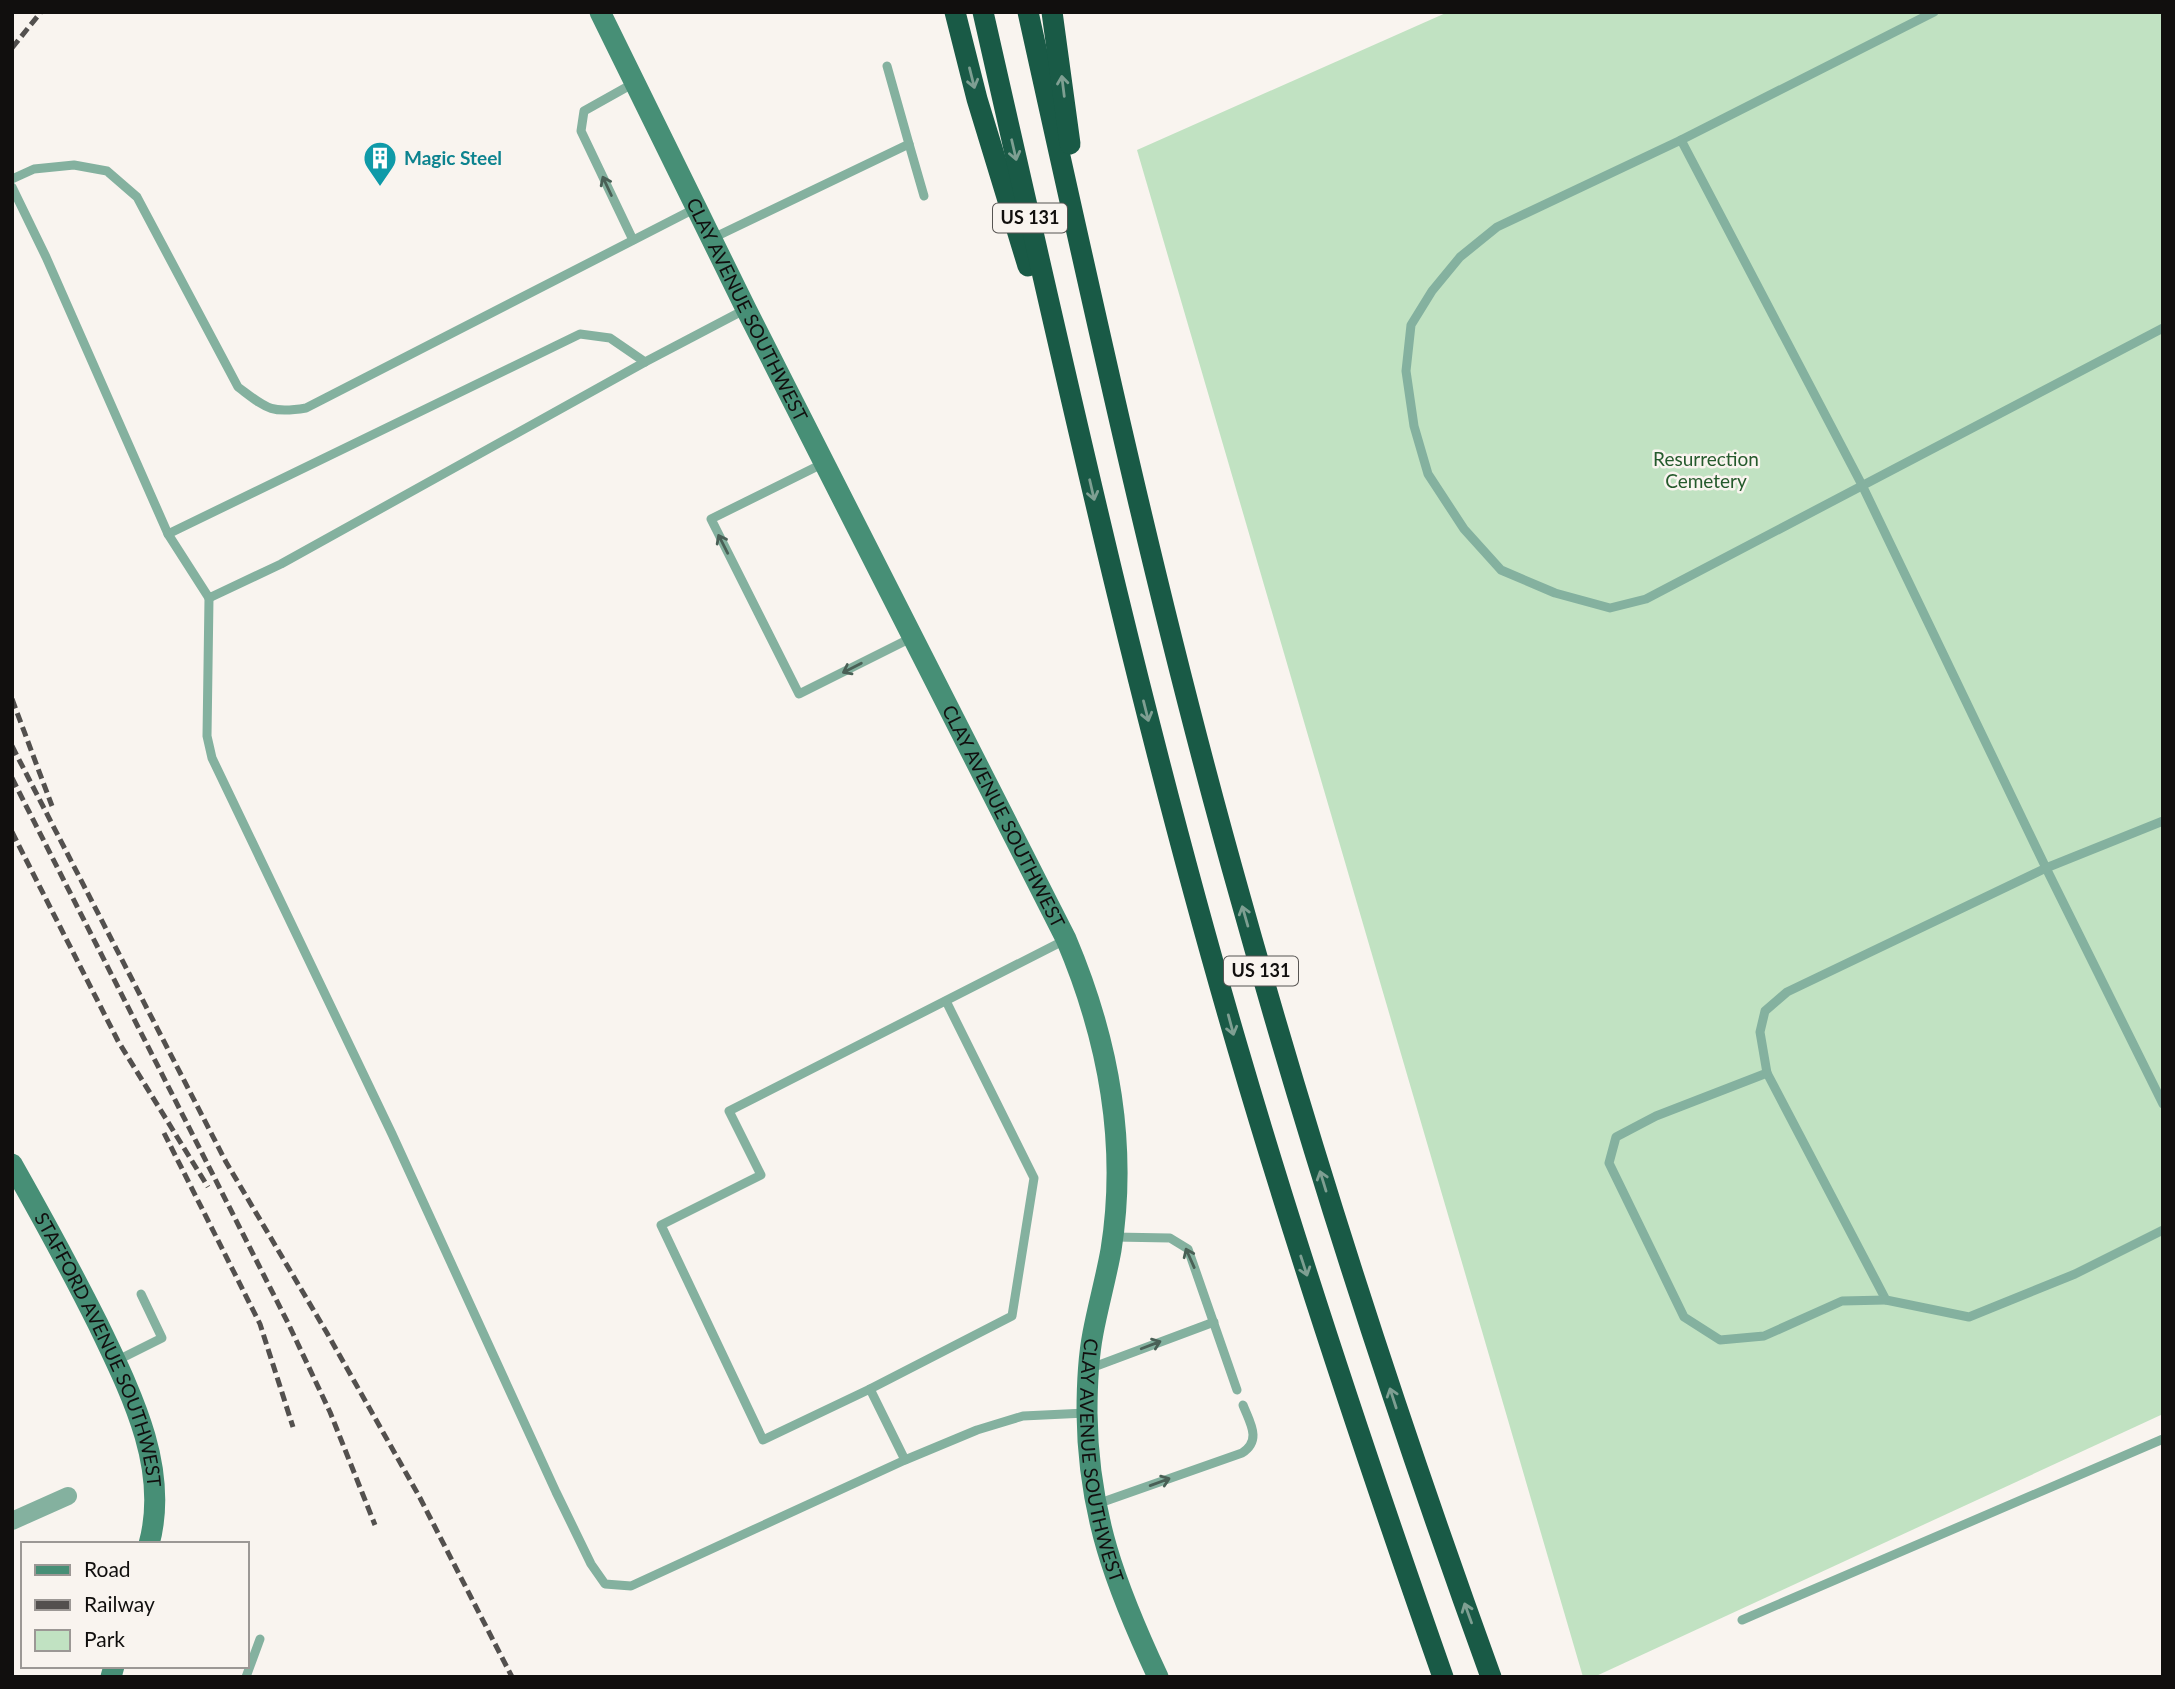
<svg xmlns="http://www.w3.org/2000/svg" width="2175" height="1689" viewBox="0 0 2175 1689" font-family="Lato,sans-serif">
<style>
.green{fill:#c1e2c2}
.lines{fill:none;stroke-linecap:round;stroke-linejoin:round}
.lane{stroke:#84b19f;stroke-width:9}
.street{stroke:#84b19f;stroke-width:18}
.secondary{stroke:#478f76;stroke-width:21}
.highway{stroke:#195a46;stroke-width:21}
.rail{stroke:#53504e;stroke-width:5;stroke-dasharray:10 5;stroke-linecap:butt}
.oneway{stroke:#7e9f92}
.oneway2{stroke:#4a6056}
.labels{text-anchor:middle;stroke-width:5;stroke-linejoin:round;paint-order:stroke}
.shield{fill:#f9f4ef;stroke:#575452;stroke-width:2}
.shield-label{font-size:18px;font-weight:bold;fill:#110f0e}
.culture-label{font-size:19px;font-weight:bold;fill:#0d838f;stroke:#f9f4ef;text-anchor:start}
.street-label{font-size:19px;fill:#110f0e;stroke:#f9f4ef}
.park-label{font-size:19px;fill:#255a2c;stroke:#f9f4ef}
</style>
<rect width="100%" height="100%" fill="#f9f4ef"/>
<path class="green" d="M1448,12H2163V1414L1594,1677H1583L1137,150Z"/>
<g class="lines">
<g class="lane">
<path d="M1934,12L1681,140L1497,227L1460,257L1432,291L1411,325L1406,371L1414,426L1428,474L1464,529L1501,570L1555,593L1610,608L1646,599L2163,328"/>
<path d="M1681,140L1862,485L2046,868L2163,1104"/>
<path d="M909,144L924,196"/>
<path d="M12,179L34,169L74,165L107,171L137,197L238,387C266,408 270,414 306,408L696,208"/>
<path d="M12,187L46,257L168,534L209,598L281,564L645,362"/>
<path d="M713,238L909,144L887,66"/>
<path d="M633,240L581,131L584,111L634,83"/>
<path d="M824,463L711,519L799,694L911,638"/>
<path d="M168,534L580,334L610,338L645,362L746,309"/>
<path d="M209,598L207,736L212,758L392,1134L556,1492L591,1564L605,1584L631,1586L905,1460L977,1430L1023,1416L1086,1413"/>
<path d="M2163,821L2046,868L1787,992L1765,1011L1760,1032L1767,1073L1886,1300L1969,1317L2075,1274L2163,1230"/>
<path d="M1767,1073L1656,1116L1616,1137L1609,1163L1684,1317L1720,1340L1764,1336L1842,1301L1886,1300"/>
<path d="M1114,1237L1170,1238L1188,1249L1237,1390"/>
<path d="M116,1361L162,1338L141,1294"/>
<path d="M1091,1368L1214,1322"/>
<path d="M870,1389L763,1440L661,1225L761,1175L729,1111L1065,940"/>
<path d="M905,1460L870,1389L1012,1316L1034,1178L946,1001"/>
<path d="M1097,1504L1242,1453C1262,1440 1250,1423 1243,1405"/>
<path d="M1742,1620L2163,1439"/>
<path d="M246,1677L260,1639"/>
</g>
<path class="street" d="M12,1521L68,1496"/>
<g class="secondary">
<path id="s1" d="M600,12L746,309L1066,939C1108,1038 1128,1143 1111,1250C1106,1278 1098,1306 1093,1333C1088,1359 1087,1387 1087,1413C1088,1514 1116,1587 1158,1677"/>
<path id="s2" d="M12,1164C42,1217 71,1270 98,1324C130,1391 170,1468 149,1544"/>
<path d="M111,1677L114,1666"/>
</g>
<g class="highway">
<path d="M955,12L977,99L1028,266"/>
<path d="M983,12C1062,359 1138,708 1238,1049C1300,1261 1370,1469 1443,1677"/>
<path d="M1028,12C1094,309 1158,607 1241,900C1314,1162 1398,1421 1491,1677"/>
<path d="M1052,12L1070,144"/>
</g>
<g class="rail">
<path d="M12,48L41,12"/>
<path d="M12,699L52,806"/>
<path d="M12,746L226,1162L327,1333L419,1496L512,1677"/>
<path d="M12,778L288,1323L330,1412L375,1525"/>
<path d="M12,832L118,1041L208,1187"/>
<path d="M164,1133L260,1324L293,1427"/>
</g>
</g>
<defs><path id="oneway-shaft" d="M-6 0H5M1.5-3L5.5 0L1.5 3" fill="none" stroke-width="1.6" stroke-linecap="round" stroke-linejoin="round" transform="scale(1.75)"/></defs>
<g class="oneway">
<use href="#oneway-shaft" transform="translate(972 78) rotate(76)"/>
<use href="#oneway-shaft" transform="translate(1063 86) rotate(-97)"/>
<use href="#oneway-shaft" transform="translate(1014 150) rotate(77)"/>
<use href="#oneway-shaft" transform="translate(1092 490) rotate(77)"/>
<use href="#oneway-shaft" transform="translate(1146 711) rotate(76)"/>
<use href="#oneway-shaft" transform="translate(1245 916) rotate(-106)"/>
<use href="#oneway-shaft" transform="translate(1231 1025) rotate(75)"/>
<use href="#oneway-shaft" transform="translate(1323 1181) rotate(-107)"/>
<use href="#oneway-shaft" transform="translate(1304 1266) rotate(72)"/>
<use href="#oneway-shaft" transform="translate(1393 1398) rotate(-108)"/>
<use href="#oneway-shaft" transform="translate(1468 1613) rotate(-110)"/>
</g>
<g class="oneway2">
<use href="#oneway-shaft" transform="translate(607 186) rotate(-115)"/>
<use href="#oneway-shaft" transform="translate(723 544) rotate(-117)"/>
<use href="#oneway-shaft" transform="translate(852 668) rotate(153)"/>
<use href="#oneway-shaft" transform="translate(1190 1258) rotate(-114)"/>
<use href="#oneway-shaft" transform="translate(1151 1345) rotate(-21)"/>
<use href="#oneway-shaft" transform="translate(1160 1482) rotate(-20)"/>
</g>
<defs>
<symbol id="building-pin" viewBox="-11 -11 22 30"><path d="M0 17L-7.5 6A9.5 9.5 0 1 1 7.5 6Z" fill="#0f9aa8" stroke="#f9f4ef"/><path d="M-4-6H4V6H1V3H-1V6H-4ZM-2.5-4.3h1.7v1.8h-1.7ZM.8-4.3h1.7v1.8H.8ZM-2.5-1h1.7V.8h-1.7ZM.8-1h1.7V.8H.8Z" fill="#fff"/></symbol>
</defs>
<g fill-rule="evenodd">
<use href="#building-pin" x="361" y="139" width="38" height="52"/>
</g>
<g class="labels">
<g class="shield">
<rect x="993" y="203.5" width="74" height="29" rx="5"/>
<rect x="1224" y="956.5" width="74" height="29" rx="5"/>
</g>
<g class="shield-label">
<text x="1030" y="224">US 131</text>
<text x="1261" y="977">US 131</text>
</g>
<g class="culture-label">
<text x="404" y="165">Magic Steel</text>
</g>
<g class="street-label">
<text dy="7" stroke="none"><textPath href="#s1" startOffset="332">CLAY AVENUE SOUTHWEST</textPath></text>
<text dy="7" stroke="none"><textPath href="#s1" startOffset="900">CLAY AVENUE SOUTHWEST</textPath></text>
<text dy="7" stroke="none"><textPath href="#s2" startOffset="206">STAFFORD AVENUE SOUTHWEST</textPath></text>
<text dy="7" stroke="none"><textPath href="#s1" startOffset="1570">CLAY AVENUE SOUTHWEST</textPath></text>
</g>
<g class="park-label">
<text x="1706" y="466">Resurrection<tspan x="1706" dy="22">Cemetery</tspan></text>
</g>
</g>
<rect width="2175" height="1689" fill="none" stroke="#110f0e" stroke-width="28"/>
<rect x="21" y="1542" width="228" height="126" fill="#f9f4ef" stroke="#9c9895" stroke-width="2"/>
<rect x="35" y="1565" width="35" height="10" fill="#478f76" stroke="#9c9895" stroke-width="2"/>
<text x="84" y="1577" font-size="21" fill="#110f0e">Road</text>
<rect x="35" y="1600" width="35" height="10" fill="#53504e" stroke="#9c9895" stroke-width="2"/>
<text x="84" y="1612" font-size="21" fill="#110f0e">Railway</text>
<rect x="35" y="1630" width="35" height="21" fill="#c1e2c2" stroke="#9c9895" stroke-width="2"/>
<text x="84" y="1647" font-size="21" fill="#110f0e">Park</text>
</svg>
